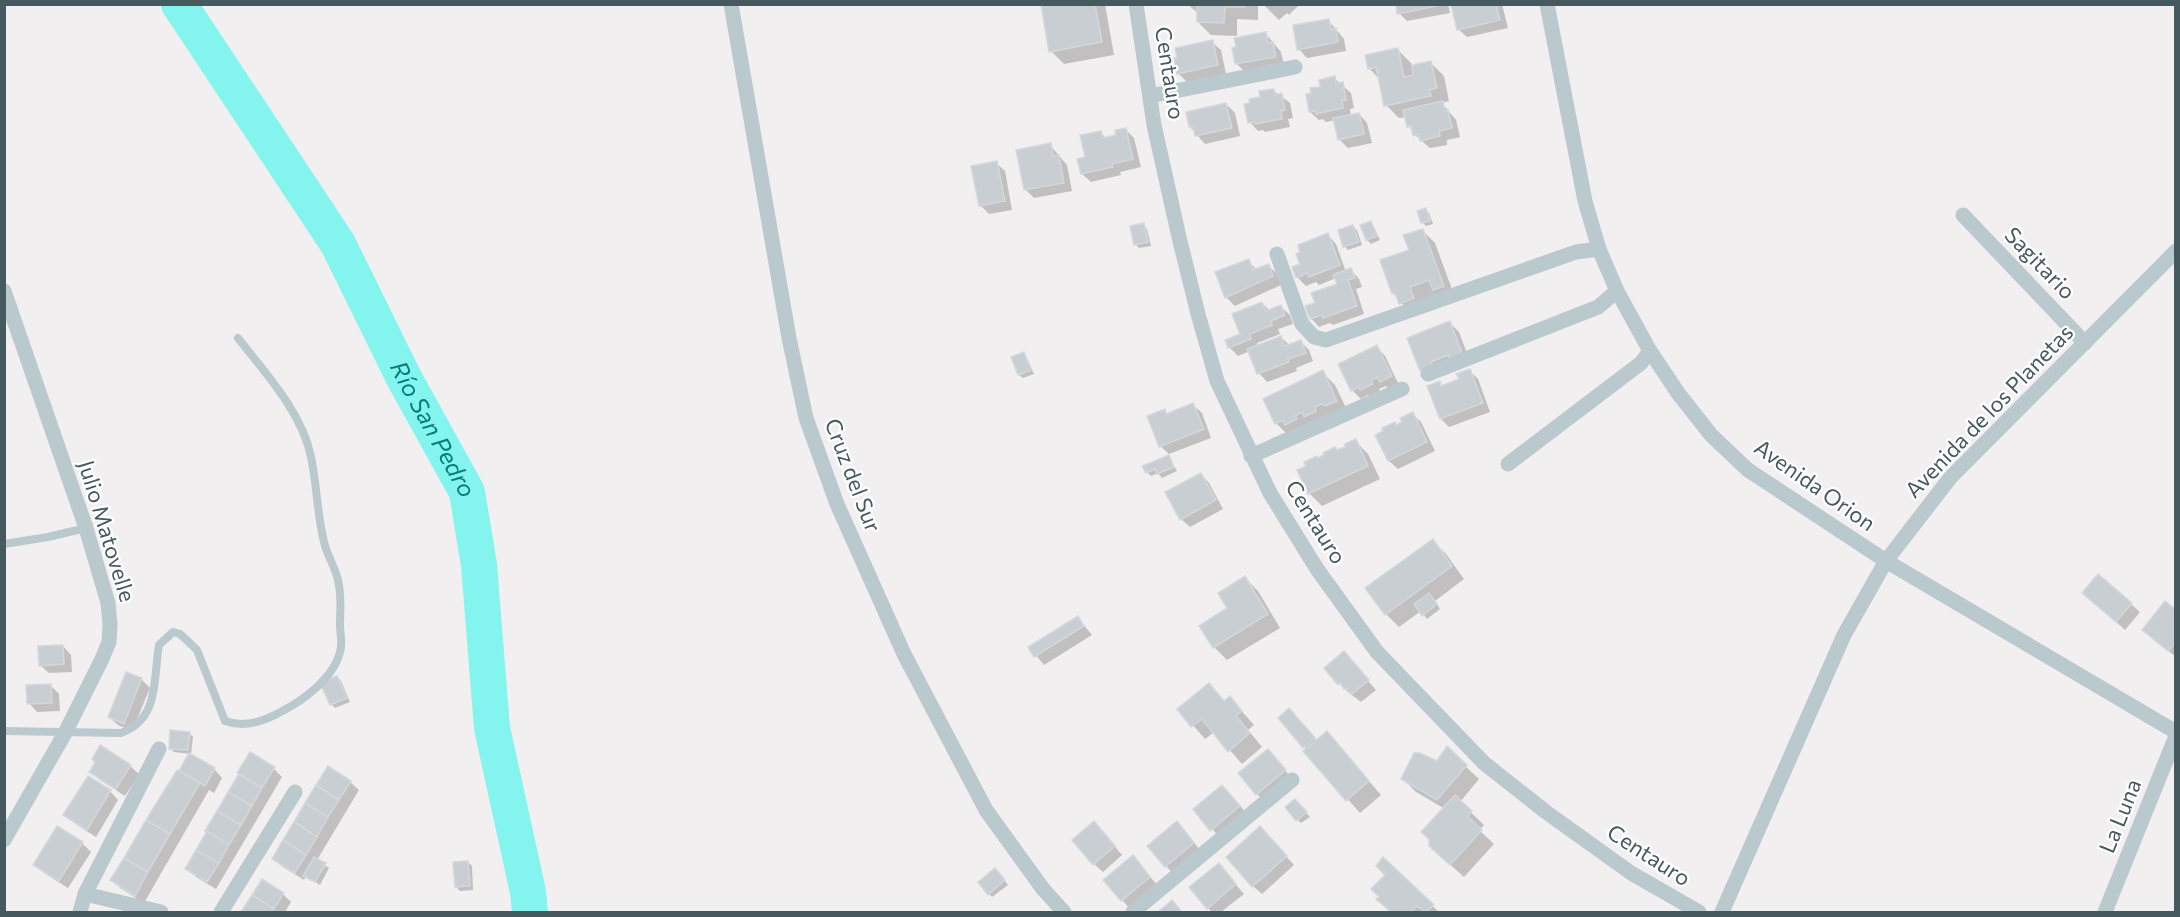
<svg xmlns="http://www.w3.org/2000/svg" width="2180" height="917" viewBox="0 0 2180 917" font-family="Commissioner,sans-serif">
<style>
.shadow{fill:#0003}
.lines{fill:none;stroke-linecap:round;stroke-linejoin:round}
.river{stroke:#84f4ef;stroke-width:36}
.building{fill:#c9ced2;stroke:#d3d8dc;stroke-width:1.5}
.lane{stroke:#bac9ce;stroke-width:8}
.street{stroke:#bac9ce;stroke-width:15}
.labels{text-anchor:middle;stroke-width:4.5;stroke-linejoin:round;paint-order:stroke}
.street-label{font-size:22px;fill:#46595f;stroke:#fff}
.water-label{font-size:24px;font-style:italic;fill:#067d78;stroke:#fff}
</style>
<rect width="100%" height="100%" fill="#f2eff0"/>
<g class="shadow">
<path d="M1042,4H1105L1114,55L1064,64L1051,51Z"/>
<path d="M1187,4H1258V20L1237,19V36L1211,35L1198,22V13Z"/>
<path d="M1263,4H1300L1289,15L1287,13L1279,20Z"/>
<path d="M1397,4H1448L1450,13L1407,21L1399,13Z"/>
<path d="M1452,4H1502L1508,28L1467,37L1458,29Z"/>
<path d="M1328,20L1344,39L1346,51L1307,58L1299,49Z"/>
<path d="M1266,34L1281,52L1284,65L1245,72L1236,63Z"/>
<path d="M1212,42L1221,50L1226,74L1187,82L1178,73Z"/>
<path d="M1398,50L1411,63L1412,67L1431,63L1444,76L1449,101L1442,103L1456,120L1460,137L1447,140V145L1430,148L1415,135L1409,126L1407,117L1399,118L1386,105L1380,80L1369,68Z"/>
<path d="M1334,78L1351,93L1354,108L1350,109L1351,116L1359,114L1367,123L1372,143L1348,148L1339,139L1335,120L1326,122L1323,119L1319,120L1310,112L1322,88Z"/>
<path d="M1273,90L1290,103L1293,118L1288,119L1290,127L1265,132L1263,130L1258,131L1250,122L1262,98Z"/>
<path d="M1226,104L1235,113L1240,136L1205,144L1190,127Z"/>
<path d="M1126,130L1134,138L1141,167L1120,172L1121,175L1091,182L1082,174L1086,158L1100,132L1107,139L1118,137Z"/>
<path d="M1050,145L1067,165L1072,191L1034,198L1025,189Z"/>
<path d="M996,163L1005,171L1012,210L989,214L980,205Z"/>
<path d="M1425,210L1429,213L1433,224L1426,226L1422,222Z"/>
<path d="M1370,223L1374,227L1380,240L1371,244L1367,240L1362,226Z"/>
<path d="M1143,225L1147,229L1151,246L1139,248L1135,244Z"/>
<path d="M1353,226L1357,230L1362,245L1348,250L1344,246Z"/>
<path d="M1422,230L1435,243L1456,300L1413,316L1393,293L1411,251Z"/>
<path d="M1328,235L1336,244L1346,272L1351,270L1359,279L1362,287L1356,289L1364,314L1333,325L1330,323L1319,327L1311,318L1317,304L1339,285L1336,278L1319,285L1316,282L1306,286L1297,277L1302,265Z"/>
<path d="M1248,261L1257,270L1268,265L1277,274L1281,285L1235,306L1226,297Z"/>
<path d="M1262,303L1270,311L1281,307L1290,315L1293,324L1278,329L1280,334L1257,343L1258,346L1281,337L1290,346L1301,342L1309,350L1313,361L1296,368L1297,371L1267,382L1259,373L1250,351L1238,356L1229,347L1242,335Z"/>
<path d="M1450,323L1459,332L1471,364L1429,379L1421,370Z"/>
<path d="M1377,347L1385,356L1399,385L1389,390L1386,386L1379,389L1380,392L1370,397L1368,395L1361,399L1352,390Z"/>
<path d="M1023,354L1027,358L1034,374L1023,378L1019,375Z"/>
<path d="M1469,370L1478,379L1490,412L1449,427L1441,419L1439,383L1443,387L1461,380Z"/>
<path d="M1322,372L1335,385L1349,414L1289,436L1276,423Z"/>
<path d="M1193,405L1202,413L1211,438L1169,454L1160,446L1164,411L1168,414Z"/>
<path d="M1412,414L1421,422L1435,451L1398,469L1389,461L1377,435L1397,427Z"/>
<path d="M1355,441L1368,454L1380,479L1322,506L1309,493L1338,451Z"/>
<path d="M1169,457L1177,471L1162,478L1158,473L1151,476L1147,472Z"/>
<path d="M1201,474L1209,483L1223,509L1190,527L1181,519Z"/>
<path d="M1433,541L1446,554L1464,579L1435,601L1440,609L1427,619L1421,611L1399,627L1386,614Z"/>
<path d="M2098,576L2140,612L2125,630L2084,593Z"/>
<path d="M1245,578L1258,591L1280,628L1227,660L1214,647L1229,609Z"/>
<path d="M2176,612V657L2152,638Z"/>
<path d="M1078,618L1092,635L1044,665L1030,648Z"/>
<path d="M63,646L71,655L72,672L49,673L40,665Z"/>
<path d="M1344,653L1376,690L1361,702L1348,692L1326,668Z"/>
<path d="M337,677L341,681L350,702L335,708L331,704Z"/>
<path d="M141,679L150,688L132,731L118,725L109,717Z"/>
<path d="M1209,685L1226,702L1230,698L1254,725L1248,730L1262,747L1242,764L1214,732L1205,739L1179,709Z"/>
<path d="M51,686L59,694L60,711L37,712L29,703Z"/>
<path d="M1280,718L1298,719L1317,741L1327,733L1381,795L1360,813L1305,751L1307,750Z"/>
<path d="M189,733L193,737L191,754L174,752L170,748Z"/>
<path d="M1447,749L1479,779L1460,802L1484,825L1479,830L1494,844L1464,877L1444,859L1445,809L1416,792L1403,779L1437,763Z"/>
<path d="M190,755L214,769L222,778L214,793L209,790L144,903L120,888L112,879Z"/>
<path d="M1276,759L1293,780L1266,802L1257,794Z"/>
<path d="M96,763L130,766L139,774L125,796L100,780L91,772Z"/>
<path d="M274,769L282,777L216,889L196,877L187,868Z"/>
<path d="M350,782L359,790L317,860L329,868L320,885L306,876L304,880L283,867L274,859Z"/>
<path d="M110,791L118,800L96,837L74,823L65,815Z"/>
<path d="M1231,795L1248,815L1220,838L1195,809Z"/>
<path d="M1299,804L1310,817L1301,823L1298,820Z"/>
<path d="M1177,823L1202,852L1174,875L1149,846Z"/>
<path d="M1103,832L1122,855L1103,872L1094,864Z"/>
<path d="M1269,837L1294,865L1262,894L1253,886Z"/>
<path d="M82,843L91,852L68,888L44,873L35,865Z"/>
<path d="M1133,857L1158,886L1130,909L1105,880Z"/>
<path d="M1383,860L1439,912H1392L1379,899L1387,875Z"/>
<path d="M468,862L472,866L473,890L460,891L456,887Z"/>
<path d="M1219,865L1244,894L1221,912H1212L1208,908Z"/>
<path d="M999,873L1008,885L992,897L989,894Z"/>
<path d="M262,881L283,894L291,902L285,912H241Z"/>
</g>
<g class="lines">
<path class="river" id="s1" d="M179,4L338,244L404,378L467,492L479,565L492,728L528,892L530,912"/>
</g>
<g class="building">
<path d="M1041,4H1095L1102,42L1049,52Z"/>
<path d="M1197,4H1245V7H1225L1224,23L1197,22Z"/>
<path d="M1396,4H1442V5L1397,14Z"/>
<path d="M1451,4H1496L1500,20L1457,30Z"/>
<path d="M1329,19L1331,30L1336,28L1338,42L1297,50L1293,25Z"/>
<path d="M1266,32L1268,43L1273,42L1276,57L1235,64L1232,48L1236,47L1234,38Z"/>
<path d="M1213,40L1218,65L1177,74L1174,58H1177L1175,48Z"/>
<path d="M1398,48L1404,77L1413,75L1412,65L1431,61L1437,88L1429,90L1431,96L1384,106L1376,67L1368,69L1365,55Z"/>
<path d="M1335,76L1336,84L1343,82L1346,100H1342L1343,108L1316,114L1315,111L1309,112L1306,94L1311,93L1310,88L1320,87L1319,80Z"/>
<path d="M1274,89L1275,95L1282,93L1285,110L1281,111L1282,119L1255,124V122L1248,123L1244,104L1250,103L1249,99L1260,97L1259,91Z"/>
<path d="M1443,101L1445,111L1448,110L1452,128L1439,131L1440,136L1420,141L1418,134L1413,136L1411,126L1407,127L1403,110Z"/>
<path d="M1226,103L1232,128L1195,136L1193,127H1189L1186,112Z"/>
<path d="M1359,113L1364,134L1338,140L1333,118Z"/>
<path d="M1126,128L1133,159L1112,164L1113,167L1081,174L1077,159L1085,157L1080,135L1101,131L1103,138L1116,135L1115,130Z"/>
<path d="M1051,143L1053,156L1059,155L1064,183L1024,190L1016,150Z"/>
<path d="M997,161L1005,201L979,206L971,166Z"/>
<path d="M1426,208L1430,221L1421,223L1417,211Z"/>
<path d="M1371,221L1377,236L1366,240L1360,225Z"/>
<path d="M1144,223L1148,242L1134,245L1130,226Z"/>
<path d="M1353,225L1359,242L1343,247L1338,230Z"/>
<path d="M1423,229L1444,286L1433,290L1429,280L1410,287L1414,298L1399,304L1395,293L1392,294L1380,260L1409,250L1403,235Z"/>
<path d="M1328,233L1340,265L1309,277L1307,273L1296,278L1292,267L1300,264L1296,254L1300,252L1298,245Z"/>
<path d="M1249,259L1253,270L1269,264L1273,276L1225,298L1215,272Z"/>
<path d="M1351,268L1355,278L1348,280L1357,306L1323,318L1322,315L1310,319L1305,306L1315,303L1311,293L1337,284L1333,275Z"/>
<path d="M1262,302L1266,311L1281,305L1285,315L1271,321L1272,325L1250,334L1251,339L1228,348L1225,340L1240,334L1232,314Z"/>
<path d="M1450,321L1463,356L1450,361L1448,355L1431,362L1433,366L1420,371L1407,338Z"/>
<path d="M1281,336L1285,346L1301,340L1306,353L1288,359L1289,362L1257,374L1247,349Z"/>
<path d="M1377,345L1392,376L1380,382L1377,377L1371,381L1373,384L1360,390L1359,387L1351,391L1338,364Z"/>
<path d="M1024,352L1031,370L1018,375L1011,357Z"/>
<path d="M1470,369L1483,403L1440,419L1427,386L1440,381L1441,386L1459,379L1456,374Z"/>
<path d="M1323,370L1337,401L1325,406L1322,404L1315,407L1316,411L1304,417L1302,412L1295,416L1297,419L1285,425L1283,420L1275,424L1263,399Z"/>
<path d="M1193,403L1204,429L1159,447L1147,416L1165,409L1166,414Z"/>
<path d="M1413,412L1427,442L1388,461L1375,435L1383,431L1382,428L1395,422L1396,425L1402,422L1400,418Z"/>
<path d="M1356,439L1368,466L1308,494L1297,470L1306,466L1304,462L1317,456L1318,458L1324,455L1323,453L1335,447L1337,450L1345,447V444Z"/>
<path d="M1169,455L1174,467L1157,474L1155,469L1146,473L1142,466Z"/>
<path d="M1201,473L1216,500L1180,520L1165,492Z"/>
<path d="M1433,539L1452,566L1385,615L1365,588Z"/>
<path d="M2098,574L2132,603L2116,622L2082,593Z"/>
<path d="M1245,576L1268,614L1213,648L1199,626L1227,608L1218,593Z"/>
<path d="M1429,593L1437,604L1422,616L1414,604Z"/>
<path d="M2165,601L2176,610V642L2168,651L2142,630Z"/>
<path d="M1078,616L1084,626L1034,657L1028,647Z"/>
<path d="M63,645L64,664L39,666L38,646Z"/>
<path d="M1344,651L1369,680L1352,694L1347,688L1344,689L1340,683L1338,685L1324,668Z"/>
<path d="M126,672L142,678L124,724L108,717Z"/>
<path d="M337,676L347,698L330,705L320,683Z"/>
<path d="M1209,683L1224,701L1230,696L1242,711L1236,716L1250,733L1228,752L1202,719L1191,727L1177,709Z"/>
<path d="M51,684L52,703L27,704L26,685Z"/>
<path d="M1289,708L1315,738L1303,748L1278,718Z"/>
<path d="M170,730L190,732L188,750L169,749Z"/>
<path d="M1327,731L1369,781L1346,801L1303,751Z"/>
<path d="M100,745L131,765L116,789L89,772L95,763L92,759Z"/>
<path d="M1447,746L1467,765L1437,800L1401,779L1414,753H1420L1437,761Z"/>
<path d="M1268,749L1286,770L1256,795L1238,773Z"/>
<path d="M250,752L275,767L262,788L237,773Z"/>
<path d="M189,753L215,768L205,786L179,771Z"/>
<path d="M328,766L351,781L339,800L316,785Z"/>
<path d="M177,770L200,783L170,834L146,820Z"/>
<path d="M239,774L262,788L252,806L228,792Z"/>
<path d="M88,776L111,790L87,830L63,815Z"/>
<path d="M316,785L339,800L328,817L305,803Z"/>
<path d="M1222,785L1240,806L1210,831L1193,809Z"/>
<path d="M228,792L252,806L241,825L217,811Z"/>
<path d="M1455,795L1472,811L1467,816L1482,830L1450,865L1429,846V839L1421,832Z"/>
<path d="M1295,799L1307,812L1296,821L1285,807Z"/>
<path d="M305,803L328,817L317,837L294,822Z"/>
<path d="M217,811L241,825L229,845L205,831Z"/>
<path d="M146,820L170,834L148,872L124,858Z"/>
<path d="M1094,821L1115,846L1093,865L1072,840Z"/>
<path d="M1177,821L1194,843L1165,867L1147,846Z"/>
<path d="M294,822L317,837L306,855L283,840Z"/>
<path d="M57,826L83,842L59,881L33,865Z"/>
<path d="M1260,826L1287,856L1252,887L1226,857Z"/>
<path d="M207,831L229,845L219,863L196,850Z"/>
<path d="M283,840L306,855L295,873L272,859Z"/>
<path d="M196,850L219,863L207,882L185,869Z"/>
<path d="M1133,855L1150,877L1121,901L1103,880Z"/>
<path d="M314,857L326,863L315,882L303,876Z"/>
<path d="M1383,857L1434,905L1426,912L1417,906L1411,912H1391L1376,899L1379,897L1371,889L1385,875L1376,866Z"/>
<path d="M124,858L148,872L135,896L110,880Z"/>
<path d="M468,861L470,886L455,887L453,862Z"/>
<path d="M1219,863L1236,884L1207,909L1189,887Z"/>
<path d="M995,868L1005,880L988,895L978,882Z"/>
<path d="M262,879L284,893L274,909L252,895Z"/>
<path d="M252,895L274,909L271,912H241Z"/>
<path d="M1172,900L1182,912H1158Z"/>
</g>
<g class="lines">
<g class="lane">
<path d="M4,544L48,537L86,528"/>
<path d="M4,731L121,733C160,719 153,679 159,645L173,632L180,634L197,650L225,721C249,730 273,717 293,705C311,694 335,674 340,652C343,643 340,635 340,625C340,609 342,597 338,580C335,567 327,555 324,542C317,514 317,485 311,457C302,412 265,373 238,338"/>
</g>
<g class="street">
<path d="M731,4L789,338L806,418L837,504L904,654L986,810L1043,889L1064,912"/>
<path d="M1136,4L1154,125L1179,237L1198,314L1217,381L1270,493L1317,569L1377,652L1484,763L1546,812L1631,873L1699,912"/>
<path d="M1547,4L1585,201L1599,249L1617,291L1650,351L1678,393L1711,435L1748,470L1886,561L2176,732"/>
<path d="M1150,96L1295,67"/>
<path d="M1963,215L2085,343"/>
<path d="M1277,254L1302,324L1314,337L1326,340L1576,252L1599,249"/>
<path d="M4,291L86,528L108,603L110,625L109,642L102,659L65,733L4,840"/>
<path d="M1428,374L1598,307L1617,291"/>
<path d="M1251,456L1402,389"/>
<path d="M1508,464L1641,363L1650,351"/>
<path d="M85,894L161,912"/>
<path d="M80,912L85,894L159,749"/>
<path d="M221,912L295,792"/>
<path d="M1133,912L1292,780"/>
<path d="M1722,912L1844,635L1886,561L1950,478L2176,251"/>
<path d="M2105,912L2176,736"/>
</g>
</g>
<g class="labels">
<g class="street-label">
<text transform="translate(1170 73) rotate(81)" y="8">Centauro</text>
<text transform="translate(2040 263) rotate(46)" y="8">Sagitario</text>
<text transform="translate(1989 411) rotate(-46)" y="8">Avenida de los Planetas</text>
<text transform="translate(853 475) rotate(69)" y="8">Cruz del Sur</text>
<text transform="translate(1815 485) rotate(35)" y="8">Avenida Orion</text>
<text transform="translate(1316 522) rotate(58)" y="8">Centauro</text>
<text transform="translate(107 531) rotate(73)" y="8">Julio Matovelle</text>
<text transform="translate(2120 816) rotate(-68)" y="8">La Luna</text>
<text transform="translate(1649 855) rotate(33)" y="8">Centauro</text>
</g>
<g class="water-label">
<text dy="8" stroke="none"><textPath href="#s1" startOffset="496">Río San Pedro</textPath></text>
</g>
</g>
<rect width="2180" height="917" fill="none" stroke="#46595f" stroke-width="12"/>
</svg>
